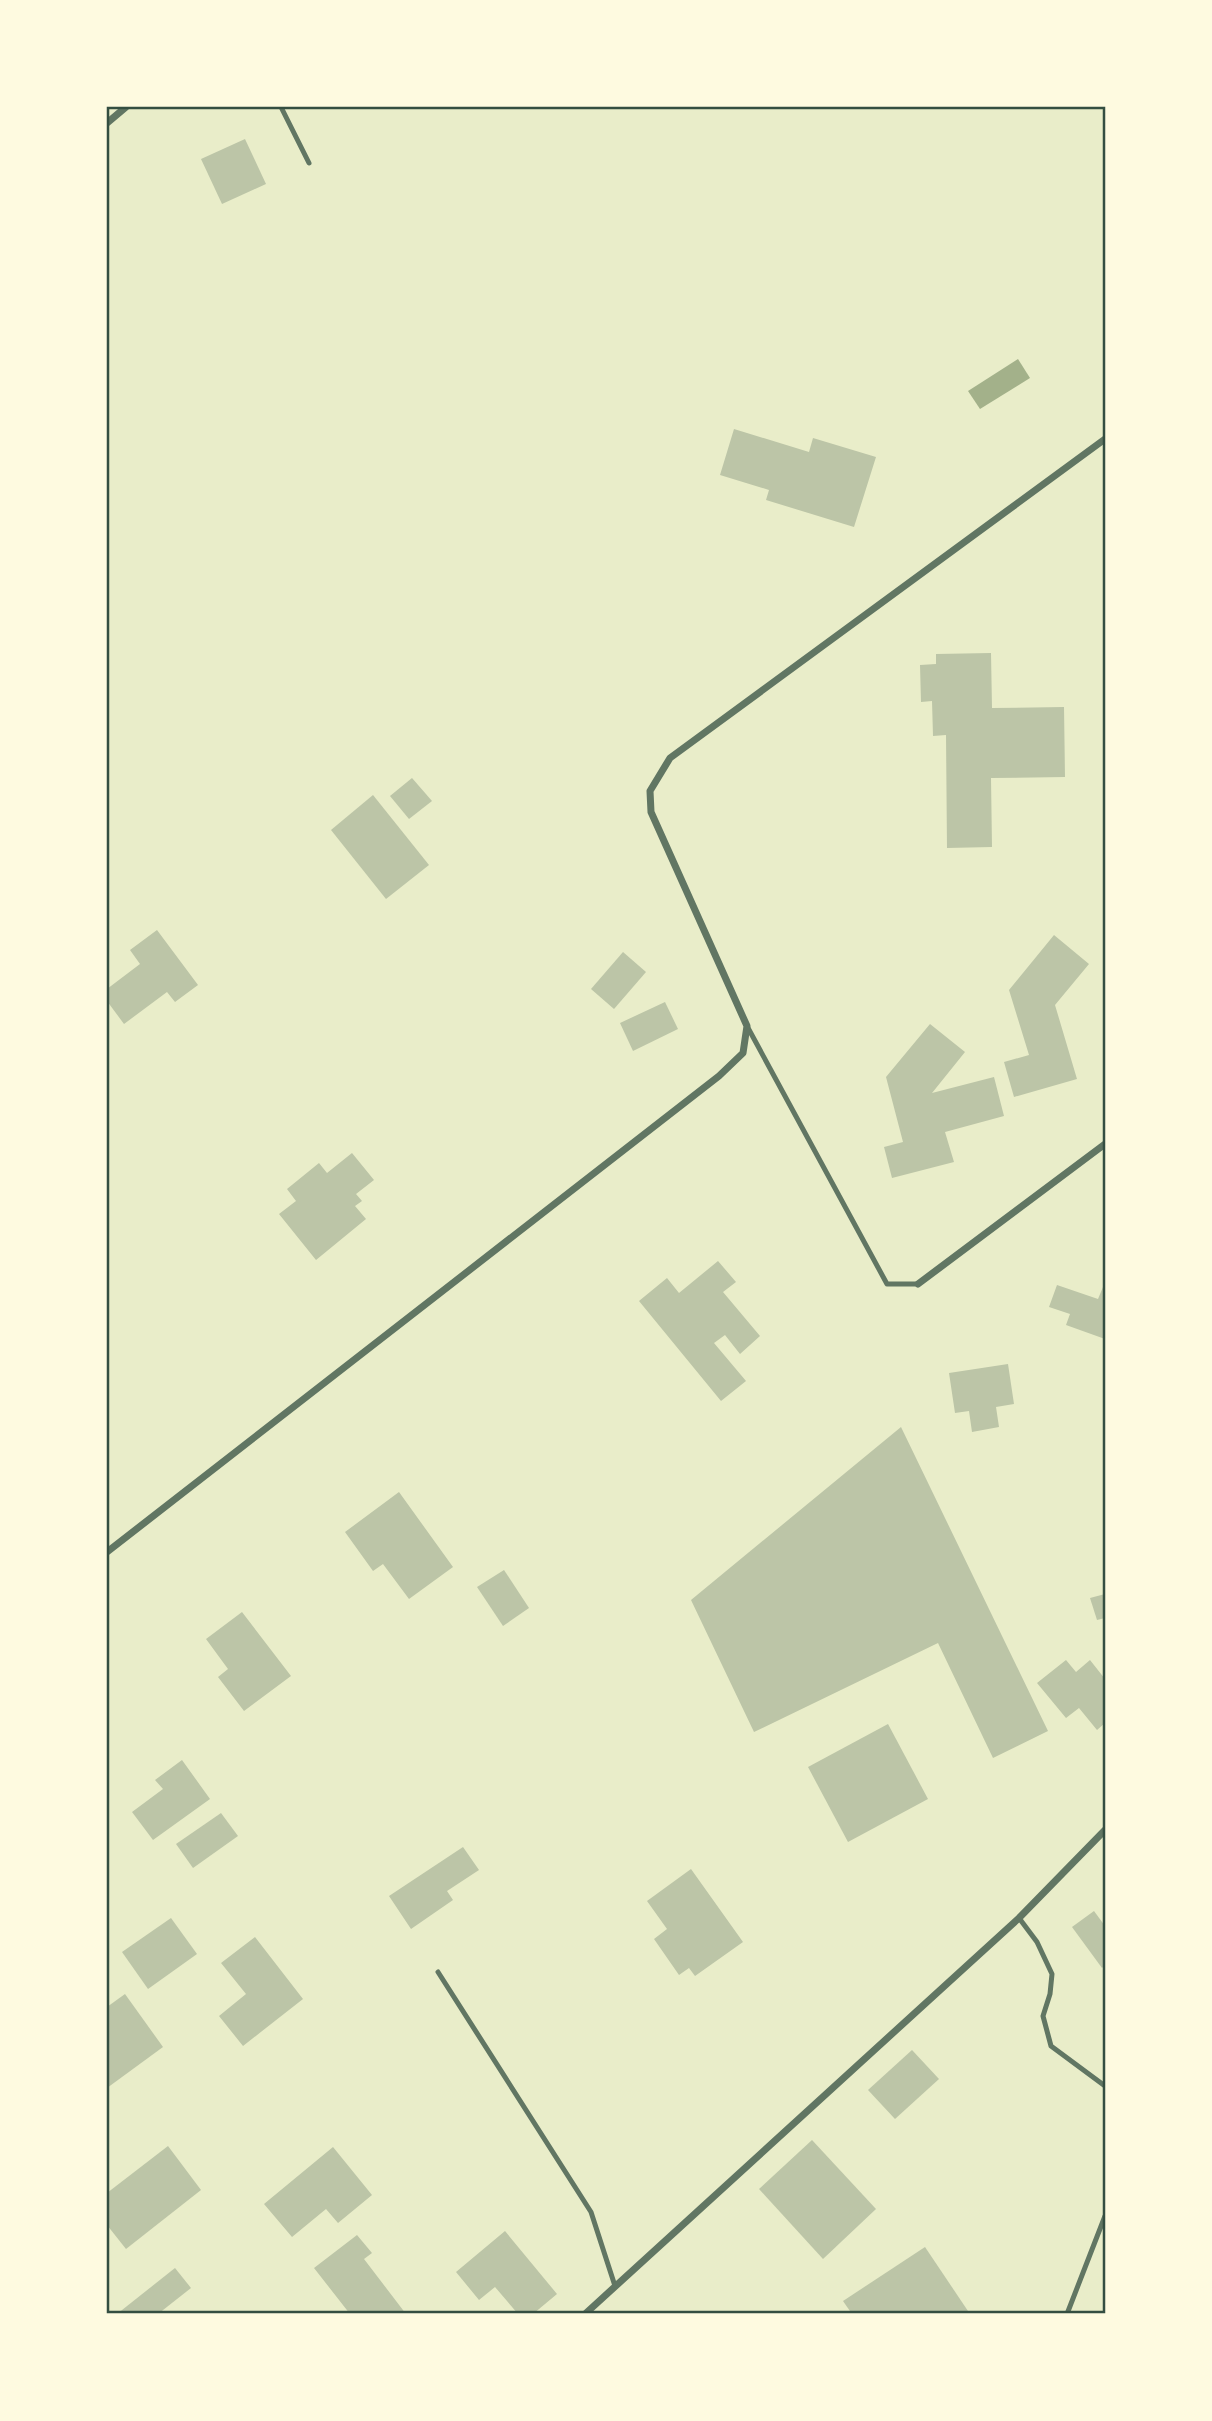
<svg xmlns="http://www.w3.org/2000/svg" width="1212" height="2421" viewBox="0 0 1212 2421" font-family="'Varela Round',sans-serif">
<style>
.water{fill:#a3b18a}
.building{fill:#bcc5a7}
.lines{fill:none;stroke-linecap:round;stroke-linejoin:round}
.service{stroke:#617663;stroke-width:5}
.minor{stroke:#617663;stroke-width:7}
.neatline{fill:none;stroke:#344e41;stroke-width:2.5}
</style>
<rect width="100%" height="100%" fill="#e9edc9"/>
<path class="water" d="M1018,359L1030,378L980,409L968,391Z"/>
<g class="building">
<path d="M245,139L266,184L222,204L201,159Z"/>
<path d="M734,429L809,452L813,438L876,457L854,527L766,500L769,490L720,475Z"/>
<path d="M991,653L992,708L1064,707L1065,777L991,778L992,847L947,848L946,735L933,736L932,701L921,702L920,665L936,664V654Z"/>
<path d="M412,778L432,801L409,819L390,796Z"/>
<path d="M373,795L429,865L386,899L331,830Z"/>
<path d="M157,930L198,985L175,1002L167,992L124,1024L107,1001V989L140,964L130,950Z"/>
<path d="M1054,935L1089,964L1055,1005L1077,1079L1014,1097L1004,1062L1029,1055L1009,990Z"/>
<path d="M623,952L646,972L614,1009L591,989Z"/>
<path d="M665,1002L678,1029L633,1051L620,1023Z"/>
<path d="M930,1024L965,1052L932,1093L994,1077L1004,1116L945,1132L954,1162L892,1178L884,1147L903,1142L886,1077Z"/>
<path d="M352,1153L374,1180L356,1194L362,1201L355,1206L366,1219L316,1260L279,1214L296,1201L287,1189L319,1163L327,1173Z"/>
<path d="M718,1261L736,1282L723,1292L760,1336L740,1354L725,1335L714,1343L746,1381L721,1401L639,1301L667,1278L679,1293Z"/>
<path d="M1057,1285L1098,1299L1103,1287L1105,1288V1339L1066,1325L1070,1314L1049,1307Z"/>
<path d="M1008,1364L1014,1404L996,1407L999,1427L972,1432L969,1411L955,1413L949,1373Z"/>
<path d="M901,1427L1048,1731L993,1758L938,1643L754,1732L691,1600Z"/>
<path d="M399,1492L453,1567L409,1599L383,1564L373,1571L345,1532Z"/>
<path d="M504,1570L529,1608L503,1626L477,1587Z"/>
<path d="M1105,1594V1618L1097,1620L1090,1598Z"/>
<path d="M242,1612L291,1676L244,1711L218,1677L228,1669L206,1639Z"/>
<path d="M1066,1660L1076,1672L1090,1660L1105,1679V1723L1097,1730L1079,1708L1066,1718L1037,1683Z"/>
<path d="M888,1724L928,1799L848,1842L808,1767Z"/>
<path d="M182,1760L210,1799L153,1840L132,1812L163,1789L155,1780Z"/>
<path d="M221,1813L238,1836L193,1868L176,1844Z"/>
<path d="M463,1847L479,1870L447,1891L453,1900L411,1929L389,1896Z"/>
<path d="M691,1869L743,1942L695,1976L689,1968L679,1975L654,1939L667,1929L647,1901Z"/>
<path d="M1094,1911L1105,1926V1965L1102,1968L1072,1927Z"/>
<path d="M171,1918L197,1954L148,1989L122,1952Z"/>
<path d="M255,1937L303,1999L243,2046L219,2016L246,1994L221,1963Z"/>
<path d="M125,1994L163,2047L107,2088V2007Z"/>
<path d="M912,2050L939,2079L895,2119L868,2090Z"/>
<path d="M812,2140L876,2209L823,2259L759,2189Z"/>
<path d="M168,2146L201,2190L126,2249L107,2225V2193Z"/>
<path d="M333,2147L372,2195L338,2223L326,2209L292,2237L264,2204Z"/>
<path d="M505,2231L557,2294L533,2314H518L495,2287L479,2300L456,2272Z"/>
<path d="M357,2235L372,2253L364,2259L406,2314H350L314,2268Z"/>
<path d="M925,2247L970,2314H852L843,2301Z"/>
<path d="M175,2268L191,2288L158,2314H117Z"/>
</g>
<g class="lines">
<g class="service">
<path d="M281,107L309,163"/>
<path d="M747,1026L887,1284H918"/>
<path d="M1019,1918L1037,1942L1052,1974L1050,1994L1043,2016L1051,2046L1105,2086"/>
<path d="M438,1972L591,2212L615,2286"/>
<path d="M1067,2314L1105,2216"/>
</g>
<g class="minor">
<path d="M107,123L126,107"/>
<path d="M918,1284L1105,1144"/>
<path d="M107,1552L719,1076L743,1053L747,1026L651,812L650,791L670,758L1105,439"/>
<path d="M585,2314L1019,1918L1105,1830"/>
</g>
</g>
<rect width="1212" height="2421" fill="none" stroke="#fefae0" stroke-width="217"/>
<rect x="108" y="108" width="996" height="2204" class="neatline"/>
</svg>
